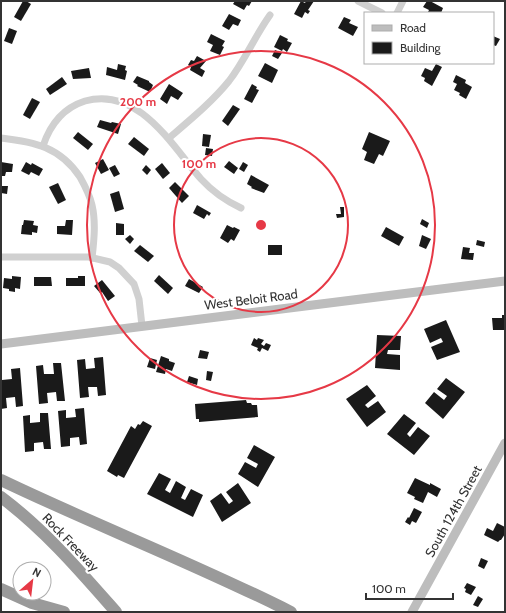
<svg xmlns="http://www.w3.org/2000/svg" width="506" height="613" viewBox="0 0 506 613" font-family="Cabin,sans-serif">
<style>
.building{fill:#1a1a1a}
.lines{fill:none;stroke-linecap:round;stroke-linejoin:round}
.street{stroke:#d0d0d0;stroke-width:7}
.secondary{stroke:#bdbdbd;stroke-width:9}
.highway{stroke:#9a9a9a;stroke-width:12}
.ring{fill:none;stroke:#e63946;stroke-width:2}
.labels{text-anchor:middle;stroke-width:4;stroke-linejoin:round;paint-order:stroke}
.street-label{font-size:13px;fill:#333;stroke:#fff}
.centre{fill:#e63946;stroke:#fff;stroke-width:2}
.ring-label{font-size:12px;text-anchor:middle;font-weight:bold;fill:#e63946;stroke:#fff;stroke-width:4;stroke-linejoin:round;paint-order:stroke}
</style>
<rect width="100%" height="100%" fill="#fff"/>
<g class="building">
<path d="M23,1H26L31,4L21,21L14,17Z"/>
<path d="M235,1H252L249,6L247,5L244,10L233,4Z"/>
<path d="M301,1L305,3L306,1H314L308,10L310,11L308,14L305,12L302,18L294,14Z"/>
<path d="M427,1H430L443,8L441,13L428,12L429,10L423,7Z"/>
<path d="M229,14L241,20L238,26L233,24L229,30L222,26Z"/>
<path d="M344,17L351,20L349,23L358,27L353,36L338,28Z"/>
<path d="M9,28L17,31L12,44L4,41Z"/>
<path d="M211,34L225,41L222,46L224,47L220,55L210,51L213,45L207,42Z"/>
<path d="M280,35L288,39L287,41L292,43L287,52L283,49L282,51L274,47Z"/>
<path d="M493,36L500,39L496,46L493,45Z"/>
<path d="M275,50L282,53L278,59L272,56Z"/>
<path d="M197,56L206,61L200,68L205,71L202,77L190,70L191,67L188,65L191,60L194,61Z"/>
<path d="M265,63L278,70L272,83L258,76Z"/>
<path d="M118,64L126,66L125,70L127,71L125,80L106,75L107,67L117,70Z"/>
<path d="M436,64L442,67L432,86L424,81L425,78L421,76L425,68L432,71Z"/>
<path d="M89,68L91,78L73,79L71,71Z"/>
<path d="M456,75L466,80L465,83L472,87L466,99L459,95L460,93L454,90L457,84L453,82Z"/>
<path d="M137,76L149,81V82L153,85L150,92L137,86L138,85L133,82Z"/>
<path d="M62,77L67,84L50,95L46,89Z"/>
<path d="M169,84L183,93L178,100L171,96L167,104L160,99Z"/>
<path d="M252,84L257,87L256,89L259,90L252,103L244,99Z"/>
<path d="M32,98L40,102L30,119L23,115Z"/>
<path d="M233,105L240,109L228,126L222,121Z"/>
<path d="M100,120L111,123L112,122L121,124L118,134L97,127Z"/>
<path d="M78,132L93,144L88,150L73,138Z"/>
<path d="M369,132L390,141L383,156L379,154L374,164L364,160L367,152L362,149Z"/>
<path d="M203,134L211,135L209,147L202,146Z"/>
<path d="M134,137L149,149L144,156L128,144Z"/>
<path d="M206,148L213,149L212,156L205,155Z"/>
<path d="M103,159L109,170L101,174L95,163Z"/>
<path d="M229,161L238,168L234,174L224,167Z"/>
<path d="M1,162L13,164L12,172H6L5,176H1Z"/>
<path d="M26,162L31,165L32,163L43,169L39,176L31,172L29,175L21,171Z"/>
<path d="M243,162L248,165L244,172L239,169Z"/>
<path d="M162,163L170,173L163,179L155,169Z"/>
<path d="M115,165L120,174L114,177L109,168Z"/>
<path d="M146,165L151,170L147,175L142,170Z"/>
<path d="M251,175L269,185L264,193L251,188L252,187L247,184Z"/>
<path d="M175,182L189,196L182,203L169,188Z"/>
<path d="M58,183L66,200L58,204L49,187Z"/>
<path d="M1,186H8L7,194L1,193Z"/>
<path d="M119,191L124,209L115,212L110,194Z"/>
<path d="M197,205L211,213L209,216L207,214L204,219L193,213Z"/>
<path d="M340,207H344V217L337,218L336,214H341Z"/>
<path d="M422,219L429,223L427,228L420,224Z"/>
<path d="M24,220L34,221L33,225L38,226L37,233L32,232V235L21,234L22,225H23Z"/>
<path d="M66,220H73L72,235L57,234V226H65Z"/>
<path d="M116,223L124,224V235H116Z"/>
<path d="M227,225L233,228L234,227L240,230L234,241L231,239L228,243L220,238Z"/>
<path d="M386,227L404,237L399,246L381,236Z"/>
<path d="M130,235L134,239L130,244L125,239Z"/>
<path d="M422,235L431,239L426,249L419,246Z"/>
<path d="M477,240L485,242L484,247L476,245Z"/>
<path d="M140,245L154,256L148,262L134,251Z"/>
<rect x="268" y="245" width="14" height="10"/>
<path d="M463,247L470,248L469,253H474L473,260L461,259Z"/>
<path d="M159,275L173,288L168,294L154,281Z"/>
<path d="M12,276L21,277L20,289L15,288V292L9,291V289L3,288L4,278L12,279Z"/>
<path d="M78,276H85V286H66V278H78Z"/>
<path d="M34,277H51L52,286H34Z"/>
<path d="M189,279L203,287L199,293L185,286Z"/>
<path d="M102,280L115,296L108,301L102,292L100,293L94,286Z"/>
<path d="M502,315H505V330H493L492,318H502Z"/>
<path d="M446,320L460,352L437,360L431,347L443,342L441,338L430,343L424,329Z"/>
<path d="M377,335L401,336L400,350H388L387,354L400,355V370L375,368Z"/>
<path d="M254,338L257,340L258,338L264,340L261,344L264,346L266,343L271,345L268,351L262,348L260,352L257,350L258,348L251,345Z"/>
<path d="M200,350L209,352L207,359L198,358Z"/>
<path d="M161,356L169,359V361L175,363L172,371L166,369L165,374L156,372Z"/>
<path d="M103,357L106,395L98,396L97,387H88L89,397L80,398L77,360L85,359L86,369L95,368L94,358Z"/>
<path d="M150,358L157,360L155,369L147,367Z"/>
<path d="M53,363H61L65,401H57L56,392L47,393L48,403L39,404L36,366L43,365L44,374H54Z"/>
<path d="M20,368L23,406L16,407L15,397L6,398L7,408L1,409V376H2V380L12,379L11,369Z"/>
<path d="M207,371L213,372L211,381L206,380Z"/>
<path d="M189,376L198,379L197,385L187,382Z"/>
<path d="M446,378L465,392L443,419L425,403L434,392L444,400L447,396L437,389Z"/>
<path d="M367,385L376,396L365,405L368,408L378,401L386,412L367,427L346,399Z"/>
<path d="M246,400L247,403H251L252,405H257L258,417L199,422V419H196L195,404Z"/>
<path d="M84,408L87,444L80,445L79,437L70,438V446L61,447L58,411L66,410V418L76,417L75,409Z"/>
<path d="M40,413H48L51,449H44L43,442L34,443V451L25,452L23,416L30,415V423L40,422Z"/>
<path d="M404,414L416,423L407,434L410,437L418,427L430,436L414,455L387,434Z"/>
<path d="M143,421L152,426L124,478L118,475L117,477L107,471L131,426L135,429L138,424L140,425Z"/>
<path d="M254,445L275,457L258,487L238,474L245,462L256,468L258,464L247,458Z"/>
<path d="M159,473L171,479L165,490L170,493L176,481L186,487L181,498L185,500L191,489L203,495L193,517L147,494Z"/>
<path d="M415,478L430,485V483L441,489L437,497L428,492L423,503L414,499L415,497L407,493Z"/>
<path d="M238,483L251,503L222,522L210,501L221,493L229,504L233,501L226,492Z"/>
<path d="M414,508L422,512L416,523L412,521L410,525L405,522L408,517L409,518Z"/>
<path d="M497,523L505,527V534L501,540H500L498,542L484,535L487,528L493,531Z"/>
<path d="M481,558L488,561L484,569L478,566Z"/>
<path d="M467,583L476,587L471,595L465,592L466,589L464,588Z"/>
<path d="M478,596L483,599L478,607L473,605Z"/>
</g>
<g class="lines">
<g class="street">
<path d="M358,1L382,13"/>
<path d="M397,13L403,1"/>
<path d="M1,138C35,142 60,147 80,177C85,186 90,196 92,205C96,222 94,241 92,258"/>
<path d="M169,138C190,120 212,102 229,81C245,60 255,36 270,15"/>
<path d="M43,146C50,125 63,108 85,101C139,86 172,146 201,179C212,191 226,201 241,208"/>
<path d="M1,257H89L110,262L119,268L134,284L139,299L142,326"/>
</g>
<g class="secondary">
<path d="M1,344L505,281"/>
<path d="M412,612L505,443"/>
</g>
<g class="highway">
<path d="M1,480C97,526 196,564 291,612"/>
<path d="M1,497C45,530 80,571 116,612"/>
<path d="M1,589L32,603L64,612"/>
</g>
</g>
<g class="ring">
<circle cx="261" cy="225" r="87"/>
<circle cx="261" cy="225" r="174"/>
</g>
<g class="labels">
<g class="street-label">
<text transform="translate(251 299) rotate(-7)" y="5">West Beloit Road</text>
<text transform="translate(453 511) rotate(-61)" y="5">South 124th Street</text>
<text transform="translate(71 542) rotate(46)" y="5">Rock Freeway</text>
</g>
</g>
<circle cx="261" cy="225" r="6" class="centre"/>
<g class="ring-label">
<text x="138" y="106">200 m</text>
<text x="199" y="168">100 m</text>
</g>
<rect width="506" height="613" fill="none" stroke="#333333" stroke-width="4"/>
<rect x="364" y="12" width="130" height="52" fill="#ffffff" stroke="#adadad"/>
<rect x="372" y="25" width="20" height="6" fill="#bdbdbd" stroke="#adadad"/>
<text x="400" y="32" font-size="12" fill="#333333">Road</text>
<rect x="372" y="42" width="20" height="12" fill="#1a1a1a" stroke="#adadad"/>
<text x="400" y="52" font-size="12" fill="#333333">Building</text>
<g transform="translate(32 581) rotate(28)"><circle r="19" fill="#ffffff" stroke="#adadad"/>
<path d="M0-3L7 15L0 10L-7 15Z" fill="#e63946"/>
<text y="-6" font-size="11" font-weight="bold" text-anchor="middle" fill="#333333">N</text>
</g>
<path d="M366 593v6h87v-6" fill="none" stroke="#333333" stroke-width="2"/>
<text x="372" y="593" font-size="12" fill="#333333" stroke="#ffffff" stroke-width="3" paint-order="stroke">100 m</text>
</svg>
